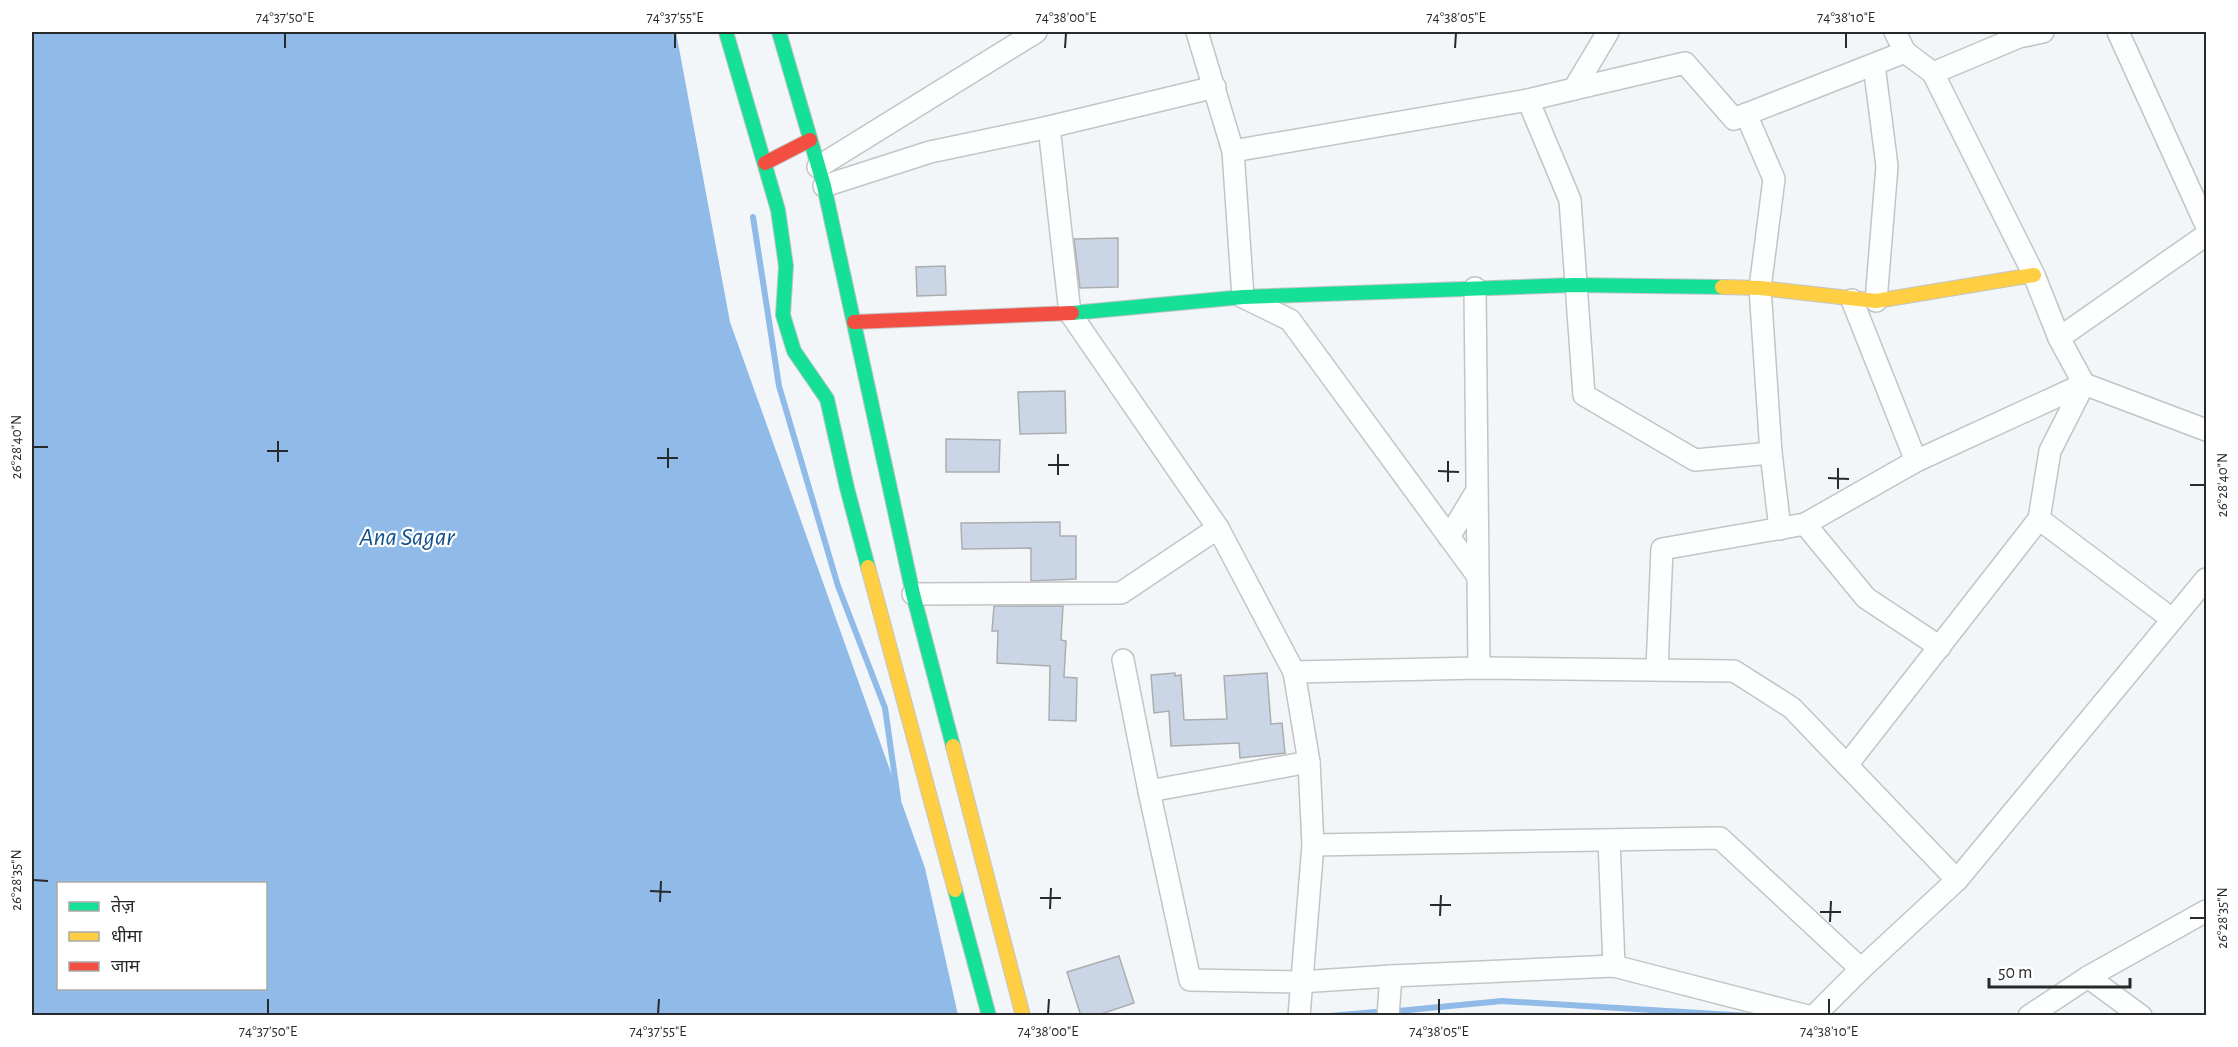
<svg xmlns="http://www.w3.org/2000/svg" width="2238" height="1047" viewBox="0 0 2238 1047" font-family="'Alegreya Sans','Noto Sans Devanagari',sans-serif">
<style>
.water{fill:#90bae8;fill-rule:evenodd}
.lines{fill:none;stroke-linecap:round;stroke-linejoin:round}
.stream{stroke:#90bae8;stroke-width:6}
.building{fill:#cad6e5;stroke:#acadaf;stroke-width:1.5}
.street-casing{stroke:#c2c4c6;stroke-width:24}
.fast-casing{stroke:#c2c4c6;stroke-width:16}
.slow-casing{stroke:#c2c4c6;stroke-width:16}
.jam-casing{stroke:#c2c4c6;stroke-width:16}
.street{stroke:#fdfefe;stroke-width:21}
.fast{stroke:#16e098;stroke-width:14}
.slow{stroke:#ffcf43;stroke-width:14}
.jam{stroke:#f24e42;stroke-width:14}
.ticks{fill:none;stroke:#27292b;stroke-width:2}
.labels{text-anchor:middle;stroke-width:4.5;stroke-linejoin:round;paint-order:stroke}
.water-label{font-size:26px;font-style:italic;fill:#14528d;stroke:#fff}
.neatline{fill:none;stroke:#27292b;stroke-width:2}
.ticks-label{font-size:15px;text-anchor:middle;fill:#27292b}
</style>
<rect width="100%" height="100%" fill="#f3f6f9"/>
<path class="water" d="M32,32H676L730,322L925,868L958,1015H32ZM58,884H266V988H58Z"/>
<g class="lines">
<g class="stream">
<path d="M753,217L779,386L838,586L885,708L898,799"/>
<path d="M1398,1011L1502,1001L1749,1016"/>
<path d="M1330,1016L1375,1012"/>
</g>
</g>
<g class="building">
<path d="M1118,238V287L1080,288L1074,239Z"/>
<path d="M945,266L946,295L917,296L916,267Z"/>
<path d="M1065,391L1066,433L1020,434L1018,392Z"/>
<path d="M946,439L1000,440L999,472H946Z"/>
<path d="M1060,522V536H1076V579L1031,581V548L962,549L961,523Z"/>
<path d="M994,606H1063L1061,640L1066,641L1064,677L1077,678L1076,721L1049,720L1050,666L997,663L998,631H992Z"/>
<path d="M1175,673V676L1181,675L1184,720L1227,719L1224,676L1267,673L1271,724L1282,723L1285,753L1240,758L1239,743L1171,746L1169,711L1154,713L1151,675Z"/>
<path d="M1119,956L1134,1003L1095,1016H1081L1067,972Z"/>
</g>
<g class="lines">
<defs>
<g id="street">
<path d="M1197,32L1233,151L1243,297L1290,320L1477,575"/>
<path d="M1895,32L1905,52L1933,73L2034,275L2059,338L2084,384L2206,430"/>
<path d="M2118,32L2206,225"/>
<path d="M1874,65L1887,166L1876,301"/>
<path d="M1933,73L2019,37L2043,32"/>
<path d="M1574,89L1685,63L1734,119L1905,52"/>
<path d="M1528,100L1570,200L1584,395L1695,460L1771,453"/>
<path d="M1746,114L1774,179L1760,288L1771,453L1780,529"/>
<path d="M1049,127L1070,313L1218,528L1294,672L1309,762L1313,845L1299,1016"/>
<path d="M1233,151L1528,100L1574,89L1608,32"/>
<path d="M818,167L1036,32"/>
<path d="M824,186L930,152L1049,127L1215,87"/>
<path d="M1475,288L1479,668"/>
<path d="M1852,300L1916,461"/>
<path d="M2059,338L2206,235"/>
<path d="M2039,519L2050,451L2084,384"/>
<path d="M1805,524L1866,598L1940,647"/>
<path d="M1449,537L1476,492"/>
<path d="M913,594L1121,593L1218,528"/>
<path d="M1123,660L1149,791L1190,980L1300,982L1391,976L1614,966L1808,1016"/>
<path d="M1657,669L1662,549L1805,524L1916,461L2084,384"/>
<path d="M1294,672L1479,668L1734,671L1792,708L1957,880"/>
<path d="M1847,765L2039,519L2172,619"/>
<path d="M1149,791L1309,762"/>
<path d="M1609,840L1614,966"/>
<path d="M1313,845L1720,838L1861,969"/>
<path d="M2088,977L2141,1016"/>
<path d="M1388,1016L1391,976"/>
<path d="M1814,1016L1861,969L1957,880L2206,579"/>
<path d="M2029,1016L2088,977L2206,911"/>
</g>
<g id="fast">
<path d="M726,32L778,210L786,266L783,315L794,351L827,399L847,488L868,567"/>
<path d="M779,32L824,186L913,594L953,746"/>
<path d="M1072,313L1243,297L1574,285L1722,287"/>
<path d="M955,890L989,1016"/>
</g>
<g id="slow">
<path d="M1722,287L1760,288L1876,301L2034,275"/>
<path d="M868,567L955,890"/>
<path d="M953,746L1023,1016"/>
</g>
<g id="jam">
<path d="M765,163L810,140"/>
<path d="M854,322L1072,313"/>
</g>
</defs>
<use href="#street" class="street-casing"/>
<use href="#fast" class="fast-casing"/>
<use href="#slow" class="slow-casing"/>
<use href="#jam" class="jam-casing"/>
<use href="#street" class="street"/>
<use href="#fast" class="fast"/>
<use href="#slow" class="slow"/>
<use href="#jam" class="jam"/>
</g>
<path class="ticks" d="M285,48V33M675,48V33M1065,48L1066,33M1455,48L1456,33M1846,48V33M33,447H48M267,451H288M657,458H678M278,462V441M1048,465H1069M668,468V448M1438,471L1459,472M1058,475V454M1828,478L1849,479M1448,482V461M2190,485H2205M1838,489V468M33,880L48,881M650,891L671,892M1040,898H1061M660,902L661,881M1430,905H1451M1050,909L1051,888M1820,912H1841M1440,916L1441,895M2190,918H2205M1830,922L1831,901M268,1014V999M658,1014L659,999M1048,1014L1049,999M1439,1014V999M1829,1014V999"/>
<g class="labels">
<g class="water-label">
<text x="407" y="545">Ana Sagar</text>
</g>
</g>
<rect width="2238" height="1047" fill="none" stroke="#ffffff" stroke-width="66"/>
<rect x="57" y="882" width="210" height="108" fill="#ffffff" stroke="#a9a9aa" stroke-width="1.5"/>
<rect x="69" y="902" width="30" height="9" fill="#16e098" stroke="#a9a9aa" stroke-width="1.5"/>
<text x="111" y="912" font-size="18" fill="#27292b">तेज़</text>
<rect x="69" y="932" width="30" height="9" fill="#ffcf43" stroke="#a9a9aa" stroke-width="1.5"/>
<text x="111" y="942" font-size="18" fill="#27292b">धीमा</text>
<rect x="69" y="962" width="30" height="9" fill="#f24e42" stroke="#a9a9aa" stroke-width="1.5"/>
<text x="111" y="972" font-size="18" fill="#27292b">जाम</text>
<path d="M1989 978v9h141v-9" fill="none" stroke="#27292b" stroke-width="3"/>
<text x="1998" y="978" font-size="18" fill="#27292b" stroke="#ffffff" stroke-width="4.5" paint-order="stroke">50 m</text>
<rect x="33" y="33" width="2172" height="981" class="neatline"/>
<g class="ticks-label">
<text x="285" y="22">74°37'50"E</text>
<text x="675" y="22">74°37'55"E</text>
<text x="1066" y="22">74°38'00"E</text>
<text x="1456" y="22">74°38'05"E</text>
<text x="1846" y="22">74°38'10"E</text>
<text transform="translate(16 447) rotate(-90)" y="5">26°28'40"N</text>
<text transform="translate(2222 485) rotate(-90)" y="5">26°28'40"N</text>
<text transform="translate(16 880) rotate(-90)" y="5">26°28'35"N</text>
<text transform="translate(2222 918) rotate(-90)" y="5">26°28'35"N</text>
<text x="268" y="1036">74°37'50"E</text>
<text x="658" y="1036">74°37'55"E</text>
<text x="1048" y="1036">74°38'00"E</text>
<text x="1439" y="1036">74°38'05"E</text>
<text x="1829" y="1036">74°38'10"E</text>
</g>
</svg>
